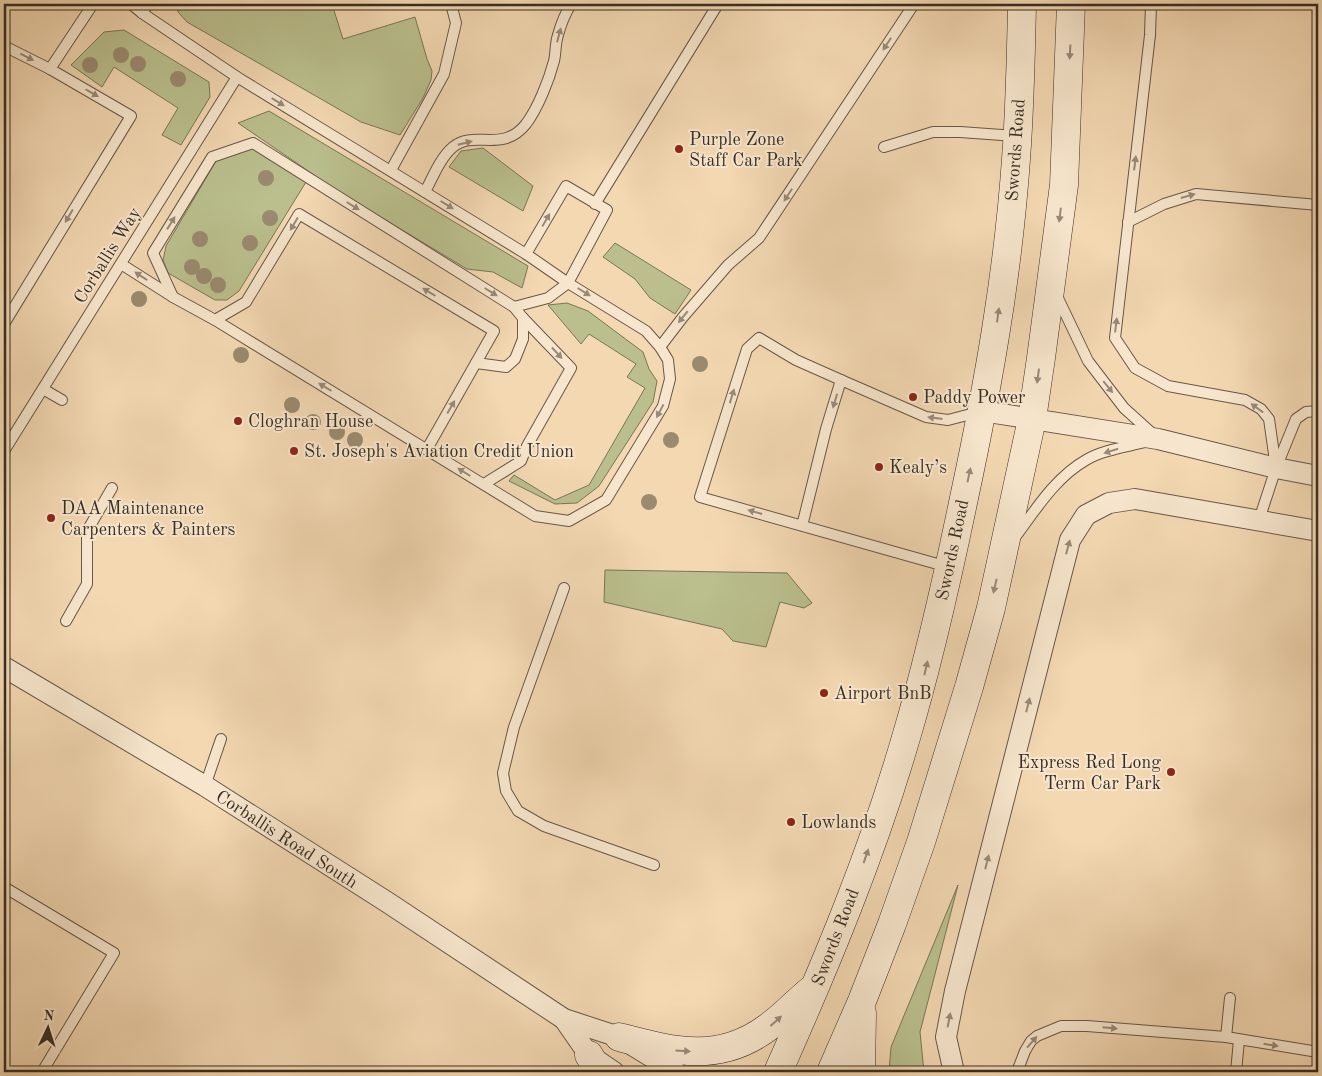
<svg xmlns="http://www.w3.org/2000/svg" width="1322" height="1076" viewBox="0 0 1322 1076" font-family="'Old Standard TT',serif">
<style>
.green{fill:#babf8d;stroke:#797658}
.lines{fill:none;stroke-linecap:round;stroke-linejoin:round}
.lane-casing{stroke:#675848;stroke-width:12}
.street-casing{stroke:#675848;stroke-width:22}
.secondary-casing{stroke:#382d24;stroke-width:29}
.lane{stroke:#f7e6cd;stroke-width:10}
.street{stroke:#f7e6cd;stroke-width:20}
.secondary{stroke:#f7e6cd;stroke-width:28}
.tree{fill:#9a8a6f}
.oneway{fill:#988a78}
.poi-dot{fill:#8f2418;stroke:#f7e6cd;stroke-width:2}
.labels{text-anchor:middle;stroke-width:4;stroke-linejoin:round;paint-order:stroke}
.poi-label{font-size:18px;fill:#382d24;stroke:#f7e6cd;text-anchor:start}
.street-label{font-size:18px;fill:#382d24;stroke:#f7e6cd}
</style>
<rect width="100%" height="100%" fill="#f3d8b2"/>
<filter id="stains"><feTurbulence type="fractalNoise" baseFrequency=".004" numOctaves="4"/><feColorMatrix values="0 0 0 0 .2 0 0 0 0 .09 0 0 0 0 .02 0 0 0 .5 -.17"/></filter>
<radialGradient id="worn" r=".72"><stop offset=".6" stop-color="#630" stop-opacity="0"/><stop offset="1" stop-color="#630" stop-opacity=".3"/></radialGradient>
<g class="green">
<path d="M178,4H332L343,39L415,17L427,59L432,71L431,80L423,98L400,135L361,122L187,22L178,12Z"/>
<path d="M124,30L209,82L210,97L181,145L162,135L178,108L114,67L102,87L71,65L104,32Z"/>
<path d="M269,111L528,266L522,288L493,272L467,269L339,192L238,123Z"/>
<path d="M252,148L306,182L239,291L227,300H215L168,273L163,260L166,246L216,161Z"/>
<path d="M483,148L533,186L523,211L449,167L461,151Z"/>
<path d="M615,243L691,290L675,314L650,298L635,279L603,257Z"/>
<path d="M567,303L588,311L643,352L649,369L657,381L653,402L599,486L577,503L555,504L509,481L514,475L555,500L589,485L645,388L627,377L636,364L589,334L581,344L548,305Z"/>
<path d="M605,570L787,573L812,603L804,608L780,602L766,647L733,641L722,629L604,602Z"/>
<path d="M958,885L920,1032L924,1072H889L891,1047Z"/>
</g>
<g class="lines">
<defs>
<g id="lane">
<path d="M1151,4L1150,35L1115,338L1135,368L1168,386L1245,400L1261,409L1269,419L1276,468"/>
<path d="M142,13L148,4"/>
<path d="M4,46L50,69L131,116L4,324"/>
<path d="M50,69L93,4"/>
<path d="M884,147L933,132H960L1016,136"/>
<path d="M391,170L444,74L456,23L451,4"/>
<path d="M425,192C433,177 440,158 453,147C475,129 502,154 526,124C538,108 549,80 554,61C556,53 555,44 558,35C561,24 565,14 571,4"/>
<path d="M595,204L718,4"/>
<path d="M1128,222L1164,204L1196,194L1318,205"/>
<path d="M121,264L173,297L215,320L535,516L569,521L606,500L663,406L670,379L668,360L660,347L646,331L568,283L526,254L237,77L142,13L131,4"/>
<path d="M1057,296L1088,361L1124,408L1155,436"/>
<path d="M173,297L153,253L212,157L253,143L514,307L523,318V339L515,359L506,367L476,363"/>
<path d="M514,307L548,298L568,283L607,210L566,186L526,254"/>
<path d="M215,320L246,302L299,214L494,331L427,449"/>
<path d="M660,347L683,317L728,265L759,238L914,4"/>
<path d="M841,380L926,417L948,420L979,412"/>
<path d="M43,389L62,400"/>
<path d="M4,451L237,77"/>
<path d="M484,484L521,461L527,446L571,368L523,318"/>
<path d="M1259,520L1276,468L1296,419L1306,412L1318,411"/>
<path d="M802,526L826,429L841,380L796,360L759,338L747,349L700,497L948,567"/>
<path d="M1016,536C1036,509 1056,477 1086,460C1103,450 1126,447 1145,442"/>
<path d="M564,588L514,727L503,773L506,791L518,811L544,826L654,865"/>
<path d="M66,621L87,584V531L112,488"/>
<path d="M205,786L221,739"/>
<path d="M4,887L114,953L42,1072"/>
<path d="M1226,1037L1230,998"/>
<path d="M1017,1072L1025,1051L1031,1041L1037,1036L1061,1026H1087L1226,1037L1318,1052"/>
<path d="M1236,1072L1239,1040"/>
</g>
<g id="street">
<path d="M982,411L1158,439L1276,468L1318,476"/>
<path d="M4,667L205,786L387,902L564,1019L619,1037L676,1072"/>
<path d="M564,1019L589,1055L614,1072"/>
<path d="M953,1068L946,1037L955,991L1070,540L1086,515L1109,503L1135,499L1318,531"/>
</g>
<g id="secondary">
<path d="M619,1037C673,1051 718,1064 767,1028C783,1017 796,1002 811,990"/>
<path d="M589,1055L599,1072"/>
<path d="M778,1072C826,964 872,854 905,741C929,661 947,580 964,498C988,386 1008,274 1016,159C1020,107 1021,55 1022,4"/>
<path d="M831,1072L862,1001L892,924L921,842L969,687L991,608L1032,419L1041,358L1064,185L1071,4"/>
<path d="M861,1072L862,1013"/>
</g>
</defs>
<use href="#lane" class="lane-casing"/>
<use href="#street" class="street-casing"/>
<use href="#secondary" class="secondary-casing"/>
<use href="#lane" class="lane"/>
<use href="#street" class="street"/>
<use href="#secondary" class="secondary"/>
</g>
<g class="tree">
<circle cx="121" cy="55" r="8"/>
<circle cx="138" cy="64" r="8"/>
<circle cx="90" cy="65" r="8"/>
<circle cx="178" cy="79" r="8"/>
<circle cx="266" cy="178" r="8"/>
<circle cx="270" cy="218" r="8"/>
<circle cx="200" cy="239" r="8"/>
<circle cx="250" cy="243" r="8"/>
<circle cx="192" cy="267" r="8"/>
<circle cx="204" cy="276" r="8"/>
<circle cx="218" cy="285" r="8"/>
<circle cx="139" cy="299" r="8"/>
<circle cx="241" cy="355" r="8"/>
<circle cx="700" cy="364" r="8"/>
<circle cx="292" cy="405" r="8"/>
<circle cx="313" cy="422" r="8"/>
<circle cx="337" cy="432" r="8"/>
<circle cx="355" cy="440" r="8"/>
<circle cx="671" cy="440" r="8"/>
<circle cx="649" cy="502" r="8"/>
</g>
<defs><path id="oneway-solid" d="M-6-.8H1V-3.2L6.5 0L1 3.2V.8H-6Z" transform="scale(1.25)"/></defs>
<g class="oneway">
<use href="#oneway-solid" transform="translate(559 35) rotate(-75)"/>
<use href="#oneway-solid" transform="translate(887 44) rotate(123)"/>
<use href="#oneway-solid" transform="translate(1070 52) rotate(93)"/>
<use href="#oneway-solid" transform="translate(27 57) rotate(27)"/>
<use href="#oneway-solid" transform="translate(92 93) rotate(30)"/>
<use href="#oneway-solid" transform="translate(278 102) rotate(31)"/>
<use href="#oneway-solid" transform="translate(465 143) rotate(-14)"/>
<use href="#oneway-solid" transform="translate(1135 163) rotate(-83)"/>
<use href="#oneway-solid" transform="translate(788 195) rotate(123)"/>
<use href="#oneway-solid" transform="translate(1188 196) rotate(-16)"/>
<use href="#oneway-solid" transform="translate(447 205) rotate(32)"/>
<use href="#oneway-solid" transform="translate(353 206) rotate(32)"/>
<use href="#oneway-solid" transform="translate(1060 215) rotate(97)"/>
<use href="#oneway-solid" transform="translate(69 216) rotate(121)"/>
<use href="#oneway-solid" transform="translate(546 220) rotate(-60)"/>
<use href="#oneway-solid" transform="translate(171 223) rotate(-58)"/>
<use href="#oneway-solid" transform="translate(294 224) rotate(121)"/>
<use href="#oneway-solid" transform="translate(141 276) rotate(-147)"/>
<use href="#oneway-solid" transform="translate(429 292) rotate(-149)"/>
<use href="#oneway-solid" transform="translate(491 292) rotate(32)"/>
<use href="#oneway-solid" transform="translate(584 292) rotate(32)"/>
<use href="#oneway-solid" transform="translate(998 315) rotate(-82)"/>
<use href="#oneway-solid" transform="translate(683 317) rotate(129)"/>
<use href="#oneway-solid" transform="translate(1116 325) rotate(-83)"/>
<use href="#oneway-solid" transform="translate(557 353) rotate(47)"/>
<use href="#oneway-solid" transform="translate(1038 376) rotate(98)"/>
<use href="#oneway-solid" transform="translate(325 387) rotate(-149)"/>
<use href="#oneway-solid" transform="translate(1108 387) rotate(51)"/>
<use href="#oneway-solid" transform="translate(732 396) rotate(-73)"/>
<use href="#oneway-solid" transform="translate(835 401) rotate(107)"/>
<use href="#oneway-solid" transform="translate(451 407) rotate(-60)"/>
<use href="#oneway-solid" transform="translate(1257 408) rotate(-144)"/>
<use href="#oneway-solid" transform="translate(660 411) rotate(118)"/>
<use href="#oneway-solid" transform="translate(935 418) rotate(-173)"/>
<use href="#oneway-solid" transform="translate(1111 451) rotate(163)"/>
<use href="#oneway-solid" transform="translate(464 472) rotate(-148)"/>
<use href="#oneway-solid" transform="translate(969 475) rotate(-78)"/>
<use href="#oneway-solid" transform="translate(755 512) rotate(-164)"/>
<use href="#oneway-solid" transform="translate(1068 547) rotate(-75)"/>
<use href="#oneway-solid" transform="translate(995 586) rotate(103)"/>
<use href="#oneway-solid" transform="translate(926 668) rotate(-77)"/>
<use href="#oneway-solid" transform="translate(1028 705) rotate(-76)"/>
<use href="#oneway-solid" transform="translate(866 856) rotate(-71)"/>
<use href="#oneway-solid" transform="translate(987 862) rotate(-76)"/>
<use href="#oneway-solid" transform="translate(949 1020) rotate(-79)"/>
<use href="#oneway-solid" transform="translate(776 1021) rotate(-42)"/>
<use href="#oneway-solid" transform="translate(1110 1028) rotate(5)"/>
<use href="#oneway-solid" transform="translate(1032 1042) rotate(-49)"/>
<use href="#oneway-solid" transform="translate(1271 1045) rotate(9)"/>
<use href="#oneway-solid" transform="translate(683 1051) rotate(3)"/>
</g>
<g class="poi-dot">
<circle cx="679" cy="149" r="5"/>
<circle cx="913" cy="397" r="5"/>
<circle cx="238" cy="421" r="5"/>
<circle cx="294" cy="451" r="5"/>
<circle cx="879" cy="467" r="5"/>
<circle cx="51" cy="518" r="5"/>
<circle cx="824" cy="693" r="5"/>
<circle cx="1171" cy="772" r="5"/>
<circle cx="791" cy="822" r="5"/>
</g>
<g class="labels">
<g class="poi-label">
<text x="689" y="145">Purple Zone<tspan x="689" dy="21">Staff Car Park</tspan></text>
<text x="923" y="403">Paddy Power</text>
<text x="248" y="427">Cloghran House</text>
<text x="304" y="457">St. Joseph's Aviation Credit Union</text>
<text x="889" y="473">Kealy’s</text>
<text x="61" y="514">DAA Maintenance<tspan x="61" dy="21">Carpenters &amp; Painters</tspan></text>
<text x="834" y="699">Airport BnB</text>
<text x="1161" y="768" text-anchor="end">Express Red Long<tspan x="1161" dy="21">Term Car Park</tspan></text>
<text x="801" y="828">Lowlands</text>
</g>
<g class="street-label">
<text transform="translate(1015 150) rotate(-86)" y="6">Swords Road</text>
<text transform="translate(107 255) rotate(-58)" y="6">Corballis Way</text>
<text transform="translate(952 550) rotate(-78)" y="6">Swords Road</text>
<text transform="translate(287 839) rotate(33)" y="6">Corballis Road South</text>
<text transform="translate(835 937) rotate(-69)" y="6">Swords Road</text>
</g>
</g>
<rect width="1322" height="1076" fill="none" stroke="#f3d8b2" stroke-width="20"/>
<rect x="5" y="5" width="1312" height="1066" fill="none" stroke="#382d24" stroke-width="2.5"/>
<rect x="10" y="10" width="1302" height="1056" fill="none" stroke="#382d24"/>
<g transform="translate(48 1028) rotate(4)" stroke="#f7e6cd" stroke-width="4" paint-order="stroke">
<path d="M0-4L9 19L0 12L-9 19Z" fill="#382d24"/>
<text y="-8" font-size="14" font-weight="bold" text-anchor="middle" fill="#382d24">N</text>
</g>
<rect width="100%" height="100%" filter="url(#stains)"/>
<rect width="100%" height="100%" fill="url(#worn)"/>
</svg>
